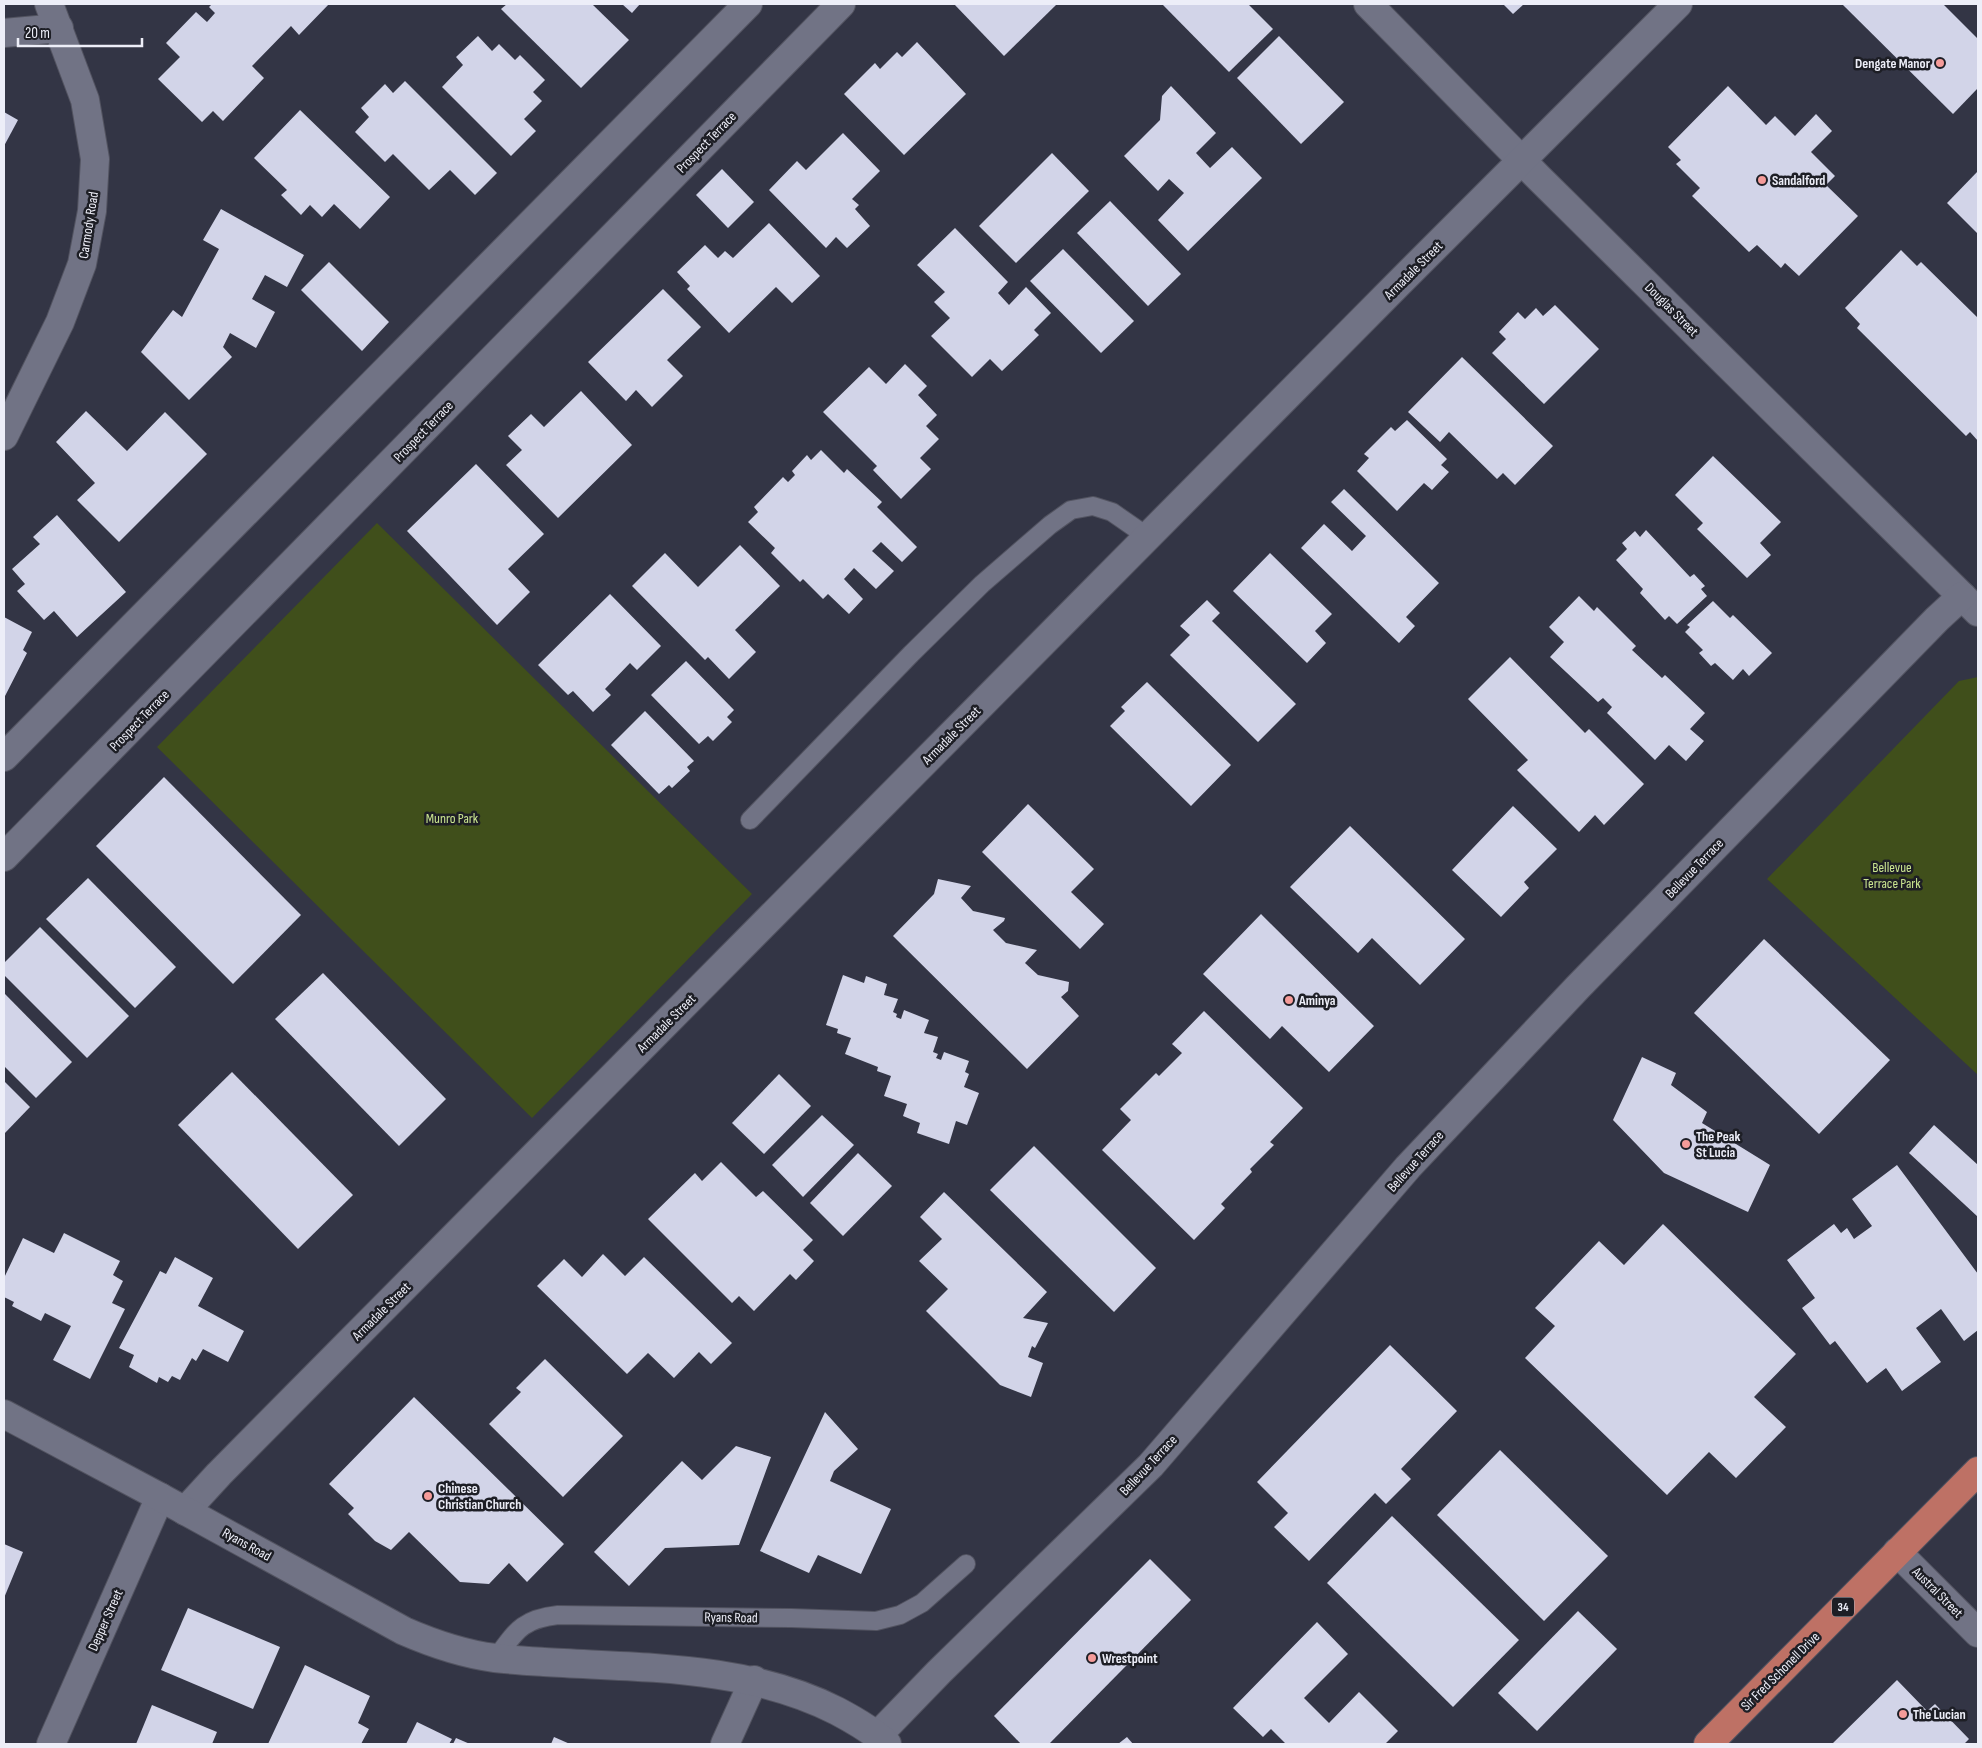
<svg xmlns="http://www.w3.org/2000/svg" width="1982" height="1748" viewBox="0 0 1982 1748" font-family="'Sofia Sans Condensed',sans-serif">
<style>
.green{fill:#404f1b}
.building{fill:#d2d4e8}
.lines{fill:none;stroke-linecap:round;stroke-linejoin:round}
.service-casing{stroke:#525360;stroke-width:20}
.minor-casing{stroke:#525360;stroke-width:30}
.tertiary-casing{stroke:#525360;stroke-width:30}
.primary-casing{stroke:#525360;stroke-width:30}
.service{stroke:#717385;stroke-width:18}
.minor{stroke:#717385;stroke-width:28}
.tertiary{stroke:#717385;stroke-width:28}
.primary{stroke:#be7165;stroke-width:28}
.poi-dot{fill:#f59b99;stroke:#1d1e25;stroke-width:2}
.labels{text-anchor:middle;stroke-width:5;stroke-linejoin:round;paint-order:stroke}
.shield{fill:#1d1e25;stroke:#afb0b9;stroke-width:1}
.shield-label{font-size:12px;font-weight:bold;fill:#edeef8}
.poi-label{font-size:14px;font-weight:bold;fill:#edeef8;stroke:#1d1e25;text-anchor:start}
.street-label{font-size:14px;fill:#edeef8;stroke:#1d1e25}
.park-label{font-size:14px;fill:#cae590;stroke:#1d1e25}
</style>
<rect width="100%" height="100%" fill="#333545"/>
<g class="green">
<path d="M377,523L752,894L532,1118L157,747Z"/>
<path d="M1978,677V1075L1767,879L1959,681Z"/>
</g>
<g class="building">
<path d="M212,4H329L299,35L291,26L252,66L264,78L223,121L213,111L202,122L158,79L180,57L166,43L196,12L207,22L215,13L209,7Z"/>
<path d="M507,4H592L629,40L581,88L501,9Z"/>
<path d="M622,4H640L632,13Z"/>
<path d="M954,4H1055L1056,5L1004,56Z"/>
<path d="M1162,4H1248L1273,29L1229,72Z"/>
<path d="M1503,4H1524L1513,14Z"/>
<path d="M1842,4H1943L1978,39V88L1953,114Z"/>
<path d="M478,36L492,51L499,44L515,60L520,55L545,80L533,92L542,101L524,119L536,131L511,156L442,87L463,65L456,57Z"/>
<path d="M1279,36L1344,102L1301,144L1237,78Z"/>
<path d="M917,42L966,94L904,155L844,94L875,63L880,69L897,52L902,57Z"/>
<path d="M405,81L497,173L475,195L450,170L429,190L393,154L385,162L355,132L369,117L361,108L385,84L393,93Z"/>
<path d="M1171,86L1216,133L1196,153L1210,168L1232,147L1262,178L1188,251L1158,220L1184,193L1169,179L1158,191L1124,156L1160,120L1162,96Z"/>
<path d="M1728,86L1766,125L1775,116L1795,136L1816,114L1832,131L1811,152L1835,176L1826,185L1858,216L1799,276L1785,263L1781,268L1757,245L1749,252L1692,196L1700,188L1676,164L1681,160L1668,147Z"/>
<path d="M300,110L390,197L360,229L334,204L322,217L310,205L301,215L281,195L287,190L254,158Z"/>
<path d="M4,112L18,120L4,146Z"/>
<path d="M843,133L880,171L852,199L859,205L855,209L870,226L847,248L836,237L826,248L769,190L797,161L806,170Z"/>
<path d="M1052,153L1089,191L1016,263L979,226Z"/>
<path d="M722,169L754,202L728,228L696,195Z"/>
<path d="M1978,171V234L1947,203Z"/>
<path d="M1110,201L1181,274L1148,306L1077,233Z"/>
<path d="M221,209L304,255L287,287L265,275L252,299L275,312L256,348L230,333L223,347L232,357L189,400L141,352L173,310L182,317L219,249L203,240Z"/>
<path d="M769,223L820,276L792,303L776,287L729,333L687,289L690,286L677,272L705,245L718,258L725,251L733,258Z"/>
<path d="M955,228L1008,282L998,293L1009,305L1026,287L1051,313L1034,330L1039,335L1002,371L990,359L972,377L931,336L950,318L934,302L945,292L917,265Z"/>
<path d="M1063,249L1134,321L1101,353L1030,281Z"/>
<path d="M1901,250L1917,266L1921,262L1978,318V441L1970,432L1966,436L1857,328L1860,324L1845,308Z"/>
<path d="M329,262L389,322L362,351L301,290Z"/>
<path d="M663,289L701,327L667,360L683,376L652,407L636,390L626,401L588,362Z"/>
<path d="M1555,305L1599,349L1544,404L1492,353L1506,339L1499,332L1518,312L1525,319L1536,308L1543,316Z"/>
<path d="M1462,357L1553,446L1515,485L1503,473L1497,479L1449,432L1440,442L1408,412Z"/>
<path d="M905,364L927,386L918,395L937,415L926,426L939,439L920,458L931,469L901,499L873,470L877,466L823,412L869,367L886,384Z"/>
<path d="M581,391L632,445L558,518L506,465L522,450L508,436L531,414L544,427Z"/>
<path d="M86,411L127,451L165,412L207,454L119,542L77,500L95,483L56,442Z"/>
<path d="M1407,420L1447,459L1441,465L1449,472L1432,490L1424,483L1397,511L1357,471L1369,458L1364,454L1391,427L1395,431Z"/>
<path d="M821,450L844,473L847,469L882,502L877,507L917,547L902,562L881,542L872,551L894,571L876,589L854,568L844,579L863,599L849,614L828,594L823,599L803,579L800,582L771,553L775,548L748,522L758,512L754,507L783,477L788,482L795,475L792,471L807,455L811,460Z"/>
<path d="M1713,456L1781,522L1760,543L1771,555L1747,578L1697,529L1703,523L1675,495Z"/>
<path d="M476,464L544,534L508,569L530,592L497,625L407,531Z"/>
<path d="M1344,489L1439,583L1406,617L1415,626L1399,643L1301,548L1324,524L1352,551L1366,536L1331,502Z"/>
<path d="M57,515L126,592L77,637L54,611L44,620L17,591L25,584L12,569L40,544L33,537Z"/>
<path d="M1646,530L1690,577L1694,574L1705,586L1701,589L1707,596L1677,624L1669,616L1665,620L1640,593L1643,589L1616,560L1627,549L1622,543L1635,531L1640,537Z"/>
<path d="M740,545L780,586L735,630L756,652L729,679L708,657L705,660L632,586L665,553L698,587Z"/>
<path d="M1270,553L1332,614L1315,631L1326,643L1307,663L1233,591Z"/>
<path d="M610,594L661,646L637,670L630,663L605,689L611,695L593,712L573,691L568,695L538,665Z"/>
<path d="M1579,596L1594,611L1597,607L1636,646L1632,650L1662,678L1665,675L1705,713L1690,729L1704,741L1686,761L1669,745L1655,760L1607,713L1612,707L1603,698L1598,702L1550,657L1564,642L1549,627Z"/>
<path d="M1207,600L1220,613L1212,621L1296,704L1258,742L1170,655L1190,635L1180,626Z"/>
<path d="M1713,601L1730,618L1733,615L1772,653L1749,676L1743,669L1733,680L1715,663L1711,666L1699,653L1703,650L1685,632L1690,627L1687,625Z"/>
<path d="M4,617L32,632L23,650L27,653L4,698Z"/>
<path d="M1510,657L1585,733L1589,729L1644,784L1604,825L1595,815L1579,832L1517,770L1528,760L1468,699Z"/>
<path d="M686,661L734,710L727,717L732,722L713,741L708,736L699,744L651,695Z"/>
<path d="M1147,682L1231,765L1191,806L1110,726L1125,711L1121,707Z"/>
<path d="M645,711L694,761L687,767L690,771L672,788L669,785L659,794L611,745Z"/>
<path d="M164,777L301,915L233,984L96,846Z"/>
<path d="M1028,804L1094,869L1071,892L1104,924L1080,949L982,852Z"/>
<path d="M1513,806L1557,849L1524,882L1529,888L1501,917L1452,870Z"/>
<path d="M1350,826L1465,939L1420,985L1372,938L1358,953L1290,887Z"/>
<path d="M88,878L176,967L135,1008L46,919Z"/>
<path d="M938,879L971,886L961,898L973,911L1005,918L1004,921L993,930L1006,943L1037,950L1025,963L1038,975L1069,982L1068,991L1061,997L1079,1016L1027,1069L893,936L934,894Z"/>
<path d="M1261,914L1374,1026L1329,1072L1282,1026L1270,1039L1203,974Z"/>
<path d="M40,927L129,1016L87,1058L4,975V963Z"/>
<path d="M1764,939L1890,1060L1819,1134L1694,1013Z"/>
<path d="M323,973L446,1099L399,1146L275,1019Z"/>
<path d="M843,975L864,983L866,976L887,984L884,995L898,999L893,1012L897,1014L896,1017L901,1019L904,1010L929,1020L924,1033L938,1037L933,1052L938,1054L936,1058L941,1060L944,1052L969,1061L965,1072L969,1074L964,1087L979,1093L967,1125L956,1121L949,1144L917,1133L920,1123L903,1116L907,1104L884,1096L891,1076L877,1071L878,1067L845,1054L851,1038L837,1033L838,1029L826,1025Z"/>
<path d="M4,993L72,1062L36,1098L4,1066Z"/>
<path d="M1204,1011L1303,1108L1270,1142L1274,1145L1250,1169L1252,1172L1221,1204L1225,1208L1194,1240L1102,1150L1131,1120L1120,1109L1156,1073L1159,1076L1182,1053L1172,1044Z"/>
<path d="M1642,1057L1676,1073L1671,1085L1707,1112L1702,1123L1770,1165L1748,1212L1664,1173L1613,1120Z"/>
<path d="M232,1072L353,1195L298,1249L178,1125Z"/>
<path d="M779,1074L811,1106L764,1154L732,1123Z"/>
<path d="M4,1081L30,1107L4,1134Z"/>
<path d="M822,1115L854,1145L803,1197L772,1165Z"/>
<path d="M1934,1125L1978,1165V1217L1909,1153Z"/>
<path d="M1034,1146L1156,1268L1114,1312L990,1190Z"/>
<path d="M858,1153L892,1186L843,1236L810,1203Z"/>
<path d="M721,1162L756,1197L763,1191L813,1240L803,1250L814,1261L796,1280L790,1274L754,1311L739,1296L732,1303L648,1219L695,1173L702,1181Z"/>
<path d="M1897,1165L1978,1274V1330L1964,1341L1941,1309L1916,1328L1941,1362L1902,1391L1886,1368L1867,1383L1835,1341L1830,1345L1802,1308L1815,1298L1787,1260L1834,1224L1841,1233L1847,1228L1854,1239L1872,1226L1852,1199Z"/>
<path d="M944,1192L1047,1292L1023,1318L1048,1323L1035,1348L1032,1346L1028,1357L1043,1363L1031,1397L1000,1385L926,1311L948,1289L919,1261L942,1239L920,1217Z"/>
<path d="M1663,1224L1796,1354L1754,1397L1786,1427L1736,1478L1709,1452L1667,1495L1525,1358L1555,1326L1535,1308L1599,1241L1624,1265Z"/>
<path d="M64,1233L120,1261L113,1275L123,1281L112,1303L125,1309L90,1379L53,1360L71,1326L45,1313L41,1321L12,1306L14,1302L4,1297V1278L23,1238L54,1253Z"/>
<path d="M603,1254L625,1276L644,1257L732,1343L711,1364L699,1352L674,1378L648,1353L627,1374L537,1286L564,1259L582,1277Z"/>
<path d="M175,1257L213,1278L198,1306L244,1331L228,1362L203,1349L196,1361L192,1358L180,1380L172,1376L168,1382L159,1377L157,1383L129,1367L134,1355L119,1348L160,1271L166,1274Z"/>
<path d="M1390,1345L1457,1411L1401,1469L1411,1479L1386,1504L1375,1493L1309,1561L1274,1527L1288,1513L1257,1482Z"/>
<path d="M545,1359L623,1436L563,1497L489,1424L521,1392L516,1388Z"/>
<path d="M414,1397L564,1544L527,1582L509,1563L489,1584L460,1582L409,1532L391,1550L375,1541L348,1514L354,1508L329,1484Z"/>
<path d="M825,1412L858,1449L834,1471L830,1481L891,1509L861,1574L818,1555L809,1573L760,1551Z"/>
<path d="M736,1446L771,1457L739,1545L665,1548L629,1586L594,1552L682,1461L702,1480Z"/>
<path d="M1500,1450L1608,1556L1544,1621L1437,1515Z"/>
<path d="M1392,1516L1519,1640L1453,1707L1327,1583Z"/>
<path d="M4,1544L23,1552L4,1598Z"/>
<path d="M1150,1559L1191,1600L1049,1744H1021L994,1716Z"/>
<path d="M188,1608L280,1647L253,1709L161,1670Z"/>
<path d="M1578,1611L1617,1649L1537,1731L1498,1693Z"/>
<path d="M1317,1622L1348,1654L1304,1698L1329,1723L1359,1692L1398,1731L1385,1744H1286L1271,1729L1263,1737L1233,1708Z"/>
<path d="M305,1665L370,1696L358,1723L369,1729L361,1744H268Z"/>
<path d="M1897,1680L1927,1711L1935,1704L1969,1739L1964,1744H1832Z"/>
<path d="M152,1705L217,1732L212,1744H136Z"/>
<path d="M417,1722L452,1739L449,1744H406Z"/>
<path d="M554,1737L570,1744H551Z"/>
<path d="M1127,1737L1133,1744H1118Z"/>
<path d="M456,1738L470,1744H453Z"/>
</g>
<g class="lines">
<defs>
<g id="service">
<path d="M750,820L911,654L982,584L1050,525L1071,510L1093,506L1112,512L1148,537"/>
<path d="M496,1658C516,1631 522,1619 558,1615L791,1618L876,1621L900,1615L922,1603L966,1564"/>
</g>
<g id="minor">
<path d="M1368,4L1538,177L1978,612"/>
<path d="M4,33L59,28"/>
<path d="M4,757L748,4"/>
<path d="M4,857L841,4"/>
<path d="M185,1511L219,1474L1400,282L1678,4"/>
<path d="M1897,1552L1978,1633"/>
<path d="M878,1735L939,1672L1151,1465L1408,1167L1578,987L1937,619L1962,596"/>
<path d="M51,1744L160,1497"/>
<path d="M725,1744L754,1680"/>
</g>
<g id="tertiary">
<path d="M4,436L60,322L82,264L92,211L95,159L85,100L49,4"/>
<path d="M4,1414L160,1497L404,1631C434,1644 463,1654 495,1658C511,1660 528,1661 544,1662C642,1668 747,1665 837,1711C854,1720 872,1730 887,1744"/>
</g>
<path id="primary" d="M1708,1744L1978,1471"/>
</defs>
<use href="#service" class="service-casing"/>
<use href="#minor" class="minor-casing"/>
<use href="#tertiary" class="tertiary-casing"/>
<use href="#primary" class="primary-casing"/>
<use href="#service" class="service"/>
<use href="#minor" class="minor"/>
<use href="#tertiary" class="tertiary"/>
<use href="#primary" class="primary"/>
</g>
<g class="poi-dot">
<circle cx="1940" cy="63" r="5"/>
<circle cx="1762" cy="180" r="5"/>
<circle cx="1289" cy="1000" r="5"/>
<circle cx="1686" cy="1144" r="5"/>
<circle cx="428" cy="1496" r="5"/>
<circle cx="1092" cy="1658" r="5"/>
<circle cx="1903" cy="1714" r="5"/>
</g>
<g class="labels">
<rect class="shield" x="1832" y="1597.5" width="22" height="19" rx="4"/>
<g class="shield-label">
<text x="1843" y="1611">34</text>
</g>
<g class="poi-label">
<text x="1930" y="68" text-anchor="end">Dengate Manor</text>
<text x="1772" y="185">Sandalford</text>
<text x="1299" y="1005">Aminya</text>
<text x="1696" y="1141">The Peak<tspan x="1696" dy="16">St Lucia</tspan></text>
<text x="438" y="1493">Chinese<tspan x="438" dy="16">Christian Church</tspan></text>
<text x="1102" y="1663">Wrestpoint</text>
<text x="1913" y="1719">The Lucian</text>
</g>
<g class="street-label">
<text transform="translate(706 142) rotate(-46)" y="5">Prospect Terrace</text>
<text transform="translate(88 225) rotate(-81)" y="5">Carmody Road</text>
<text transform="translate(1413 270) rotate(-45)" y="5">Armadale Street</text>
<text transform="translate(1672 309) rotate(45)" y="5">Douglas Street</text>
<text transform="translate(423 431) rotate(-46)" y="5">Prospect Terrace</text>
<text transform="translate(139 720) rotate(-46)" y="5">Prospect Terrace</text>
<text transform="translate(951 735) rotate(-45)" y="5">Armadale Street</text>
<text transform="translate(1694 868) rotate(-46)" y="5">Bellevue Terrace</text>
<text transform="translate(666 1023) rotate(-45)" y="5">Armadale Street</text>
<text transform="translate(1415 1161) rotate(-48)" y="5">Bellevue Terrace</text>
<text transform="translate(381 1311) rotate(-45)" y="5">Armadale Street</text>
<text transform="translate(1148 1465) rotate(-47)" y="5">Bellevue Terrace</text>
<text transform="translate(247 1544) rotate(29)" y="5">Ryans Road</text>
<text transform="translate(1938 1592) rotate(45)" y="5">Austral Street</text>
<text transform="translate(731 1617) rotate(1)" y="5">Ryans Road</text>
<text transform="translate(105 1620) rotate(-66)" y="5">Depper Street</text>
<text transform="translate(1780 1671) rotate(-45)" y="5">Sir Fred Schonell Drive</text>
</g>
<g class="park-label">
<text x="452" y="823">Munro Park</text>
<text x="1892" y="872">Bellevue<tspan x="1892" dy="16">Terrace Park</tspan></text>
</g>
</g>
<rect width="1982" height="1748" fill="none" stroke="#edeef8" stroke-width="10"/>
<path d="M18 38v8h124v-8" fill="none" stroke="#edeef8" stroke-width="2.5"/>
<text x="25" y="38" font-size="15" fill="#edeef8" stroke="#1d1e25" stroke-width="4" paint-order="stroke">20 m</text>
</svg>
